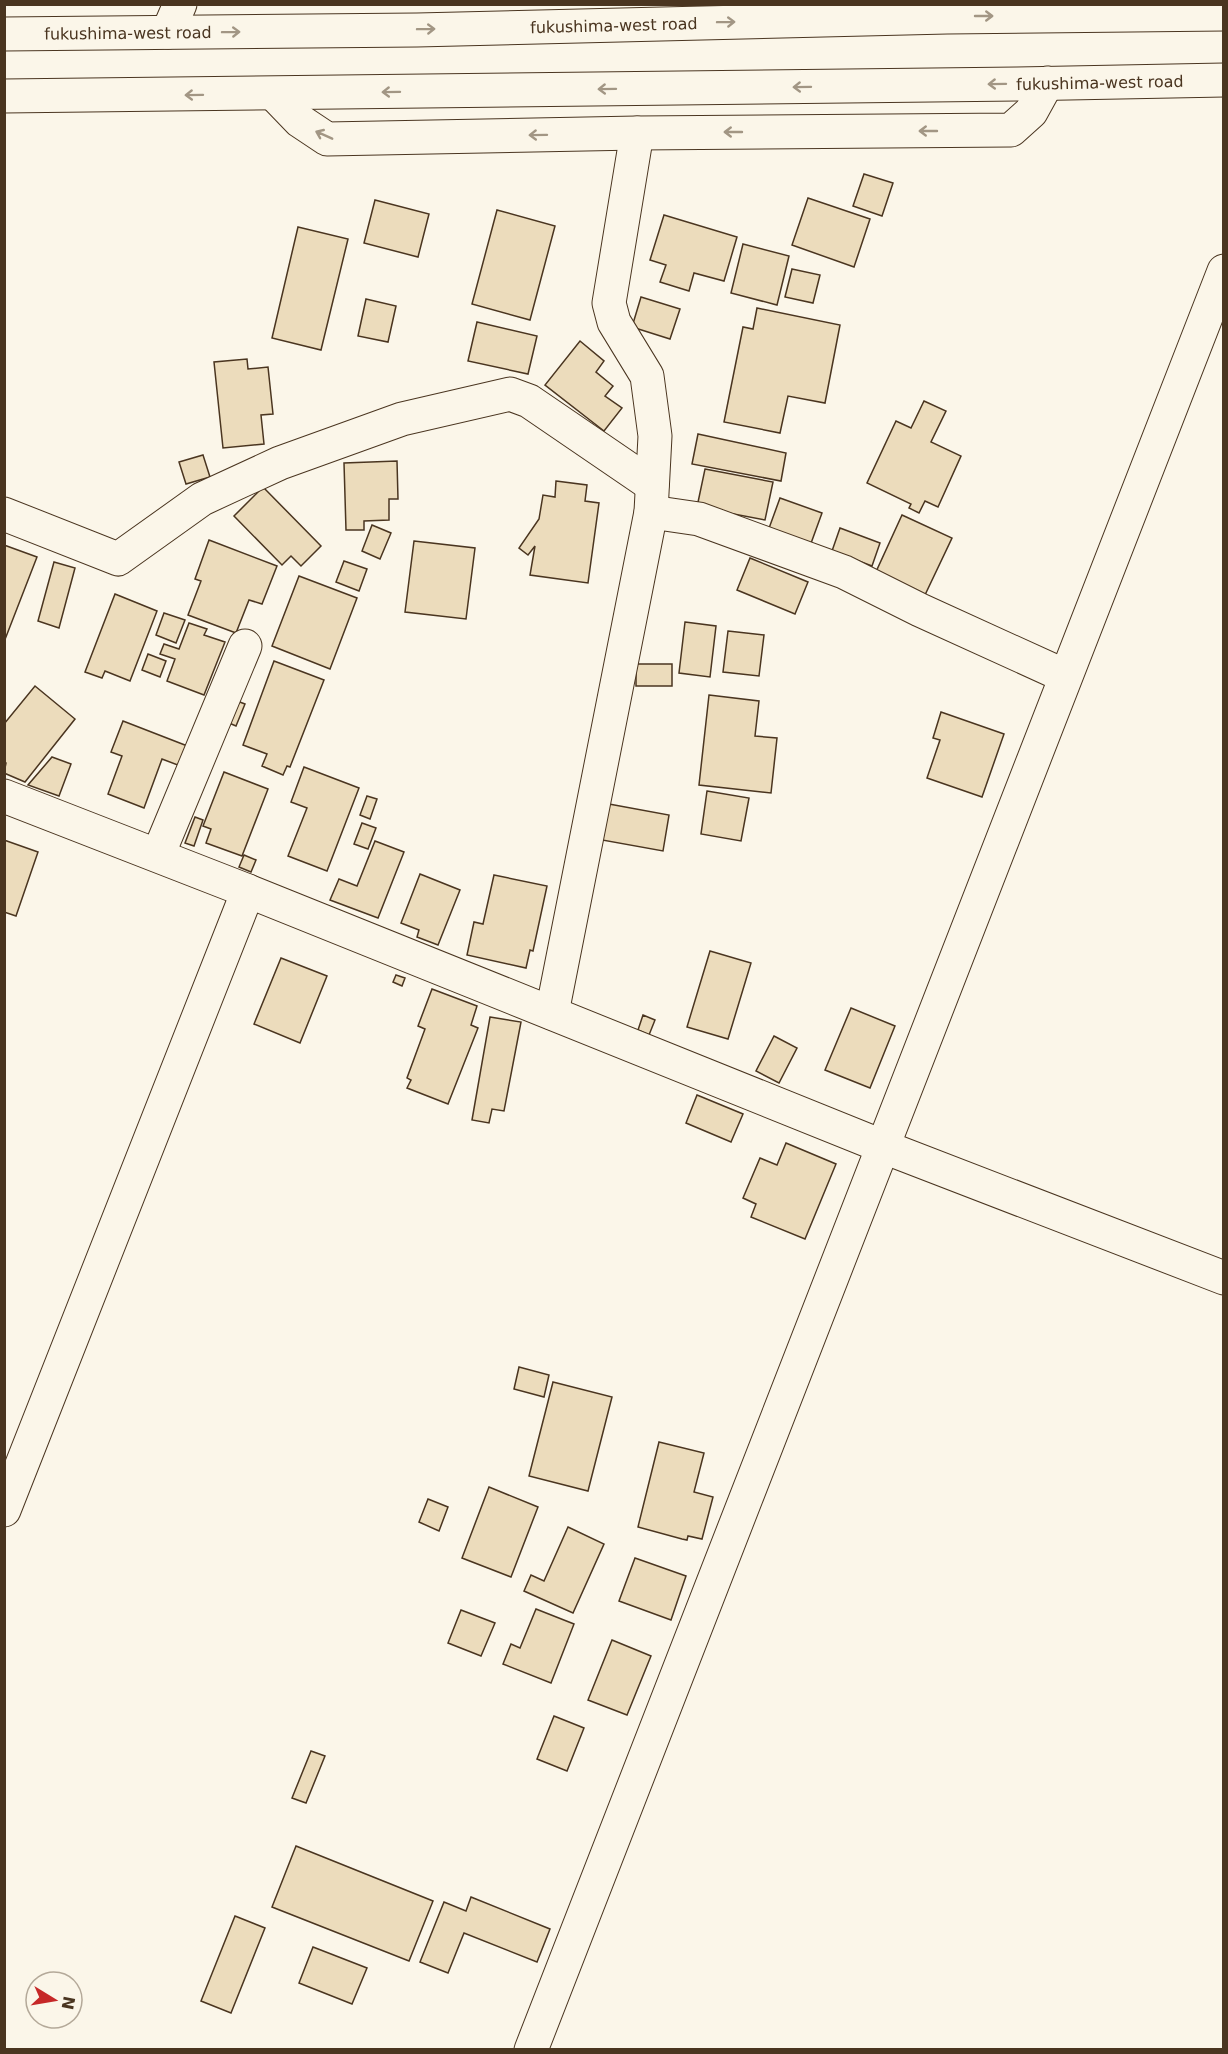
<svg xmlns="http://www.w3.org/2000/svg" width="1228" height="2054" viewBox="0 0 1228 2054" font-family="'DejaVu Sans',sans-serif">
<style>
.building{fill:#ecdcbc;stroke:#4a3520;stroke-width:1.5}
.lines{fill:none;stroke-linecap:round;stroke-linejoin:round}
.minor-casing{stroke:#4a3520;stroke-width:35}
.trunk-casing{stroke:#4a3520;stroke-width:35}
.minor{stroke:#fbf6e9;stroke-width:33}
.trunk{stroke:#fbf6e9;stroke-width:33}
.oneway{stroke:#a29684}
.labels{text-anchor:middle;stroke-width:4.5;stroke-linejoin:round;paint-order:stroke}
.street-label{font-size:16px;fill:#4a3520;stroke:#fbf6e9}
</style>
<rect width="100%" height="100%" fill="#fbf6e9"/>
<g class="building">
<path d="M864,174L893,183L882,216L853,206Z"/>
<path d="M808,198L870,219L854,267L792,245Z"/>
<path d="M375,200L429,214L418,257L364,243Z"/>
<path d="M497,210L555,226L530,320L472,304Z"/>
<path d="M664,215L737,237L724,281L694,273L689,291L660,282L666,265L650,260Z"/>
<path d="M298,227L348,239L321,350L272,338Z"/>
<path d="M743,244L789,256L777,305L731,293Z"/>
<path d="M792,269L820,275L813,303L785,297Z"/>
<path d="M641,297L680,309L670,339L632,327Z"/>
<path d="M366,299L396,306L388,342L358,336Z"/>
<path d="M757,308L840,325L825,403L788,396L780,433L724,422L743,327L753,329Z"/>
<path d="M477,322L537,336L528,374L468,361Z"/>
<path d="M580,341L604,361L596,372L613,386L605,396L622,408L604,431L545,385Z"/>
<path d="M247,359L248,369L268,367L273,414L261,415L264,444L223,448L214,362Z"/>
<path d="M924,401L946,411L931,442L961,456L938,507L925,501L919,513L909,508L911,504L867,483L896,421L911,428Z"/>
<path d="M698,434L786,453L781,481L692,464Z"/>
<path d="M203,455L210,477L186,484L179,462Z"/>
<path d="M397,461L398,499H389V520L364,521V530H346L344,463Z"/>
<path d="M705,469L773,482L765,520L697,507Z"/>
<path d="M556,481L587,485L585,501L599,503L588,583L530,575L535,546L528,555L519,548L539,519L543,495L555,497Z"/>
<path d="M263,487L321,546L301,566L291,556L282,565L234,516Z"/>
<path d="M780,498L822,513L810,546L768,531Z"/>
<path d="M902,515L952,538L924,597L875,574Z"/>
<path d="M372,525L391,533L380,559L362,551Z"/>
<path d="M840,528L880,543L872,566L832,551Z"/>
<path d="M209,540L277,566L262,604L249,600L236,633L188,615L201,581L195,579Z"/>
<path d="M414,541L475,548L466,619L405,612Z"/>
<path d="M4,545L37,557L4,642Z"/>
<path d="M750,558L808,582L795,614L737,590Z"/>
<path d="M344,561L367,569L359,591L336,582Z"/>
<path d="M54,562L75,568L59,628L38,621Z"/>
<path d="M299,576L357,598L330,669L272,646Z"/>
<path d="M115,594L157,611L130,681L105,671L102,678L85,672Z"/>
<path d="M164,613L185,620L176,643L156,635Z"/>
<path d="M685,622L716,626L710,677L679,673Z"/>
<path d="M189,623L207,629L204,635L225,642L204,695L167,681L175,659L160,654L164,644L179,649Z"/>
<path d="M728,631L764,635L759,676L723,672Z"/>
<path d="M148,654L166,661L160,677L142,670Z"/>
<path d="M274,661L324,680L290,767L287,766L283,775L262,766L267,754L243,745Z"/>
<rect x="636" y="664" width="36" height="22"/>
<path d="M35,686L75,719L25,782L4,773L6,763L4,761V724Z"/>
<path d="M709,695L759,701L755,736L777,738L771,793L699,785Z"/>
<path d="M237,701L245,704L236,726L229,723Z"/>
<path d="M941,712L1004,734L982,797L927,778L940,740L933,738Z"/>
<path d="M123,721L190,747L183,767L162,759L144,808L108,794L122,756L111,752Z"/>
<path d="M52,757L71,764L59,796L28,785Z"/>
<path d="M304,767L359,788L327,871L288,856L307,808L291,802Z"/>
<path d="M224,772L268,789L242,856L206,843L211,829L203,826Z"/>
<path d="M707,791L749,798L741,841L701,834Z"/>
<path d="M367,796L377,799L370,819L360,815Z"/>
<path d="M609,804L669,815L663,851L602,840Z"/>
<path d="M195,817L203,820L194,846L185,843Z"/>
<path d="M362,823L376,828L368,849L354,844Z"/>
<path d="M4,840L38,852L16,916L4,912Z"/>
<path d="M375,841L404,852L378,918L330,900L339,879L357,886Z"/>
<path d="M244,855L256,860L251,872L239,867Z"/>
<path d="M420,874L460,890L438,945L417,937L419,930L401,923Z"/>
<path d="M494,875L547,886L533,951L530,950L526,968L467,955L474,922L483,924Z"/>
<path d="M710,951L751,963L728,1039L687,1027Z"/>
<path d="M281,958L327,976L300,1043L254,1024Z"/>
<path d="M396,975L405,978L402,986L393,982Z"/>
<path d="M432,989L477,1006L471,1025L478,1028L448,1104L407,1088L411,1080L407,1078L425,1029L418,1026Z"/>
<path d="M851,1008L895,1026L870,1088L825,1070Z"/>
<path d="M643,1015L655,1020L649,1035L638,1030Z"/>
<path d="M490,1017L521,1022L504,1111L492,1109L489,1123L472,1120Z"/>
<path d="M774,1036L797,1048L779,1083L756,1071Z"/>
<path d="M697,1095L743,1114L731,1142L686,1123Z"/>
<path d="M786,1143L836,1164L805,1239L751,1217L756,1204L743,1198L760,1158L777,1165Z"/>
<path d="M519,1367L549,1375L544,1397L514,1389Z"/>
<path d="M553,1382L612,1397L588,1491L529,1476Z"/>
<path d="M659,1442L704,1453L694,1492L713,1497L702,1539L688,1536L687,1540L682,1539L638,1527Z"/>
<path d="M489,1487L538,1507L511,1577L462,1558Z"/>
<path d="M428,1499L448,1507L439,1531L419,1522Z"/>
<path d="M568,1527L604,1544L573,1613L524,1591L531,1575L544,1581Z"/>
<path d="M635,1558L686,1576L671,1620L619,1601Z"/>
<path d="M536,1609L574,1624L551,1683L503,1664L511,1644L520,1648Z"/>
<path d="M461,1610L495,1623L481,1656L448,1643Z"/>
<path d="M612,1640L651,1656L627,1715L588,1700Z"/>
<path d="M554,1716L584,1728L567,1771L537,1759Z"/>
<path d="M311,1751L325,1756L306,1803L292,1798Z"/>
<path d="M296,1846L433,1901L409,1961L272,1907Z"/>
<path d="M471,1897L550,1929L537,1962L464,1933L448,1973L420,1962L444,1902L466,1911Z"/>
<path d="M235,1916L265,1928L231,2013L201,2001Z"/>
<path d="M313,1947L367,1968L352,2004L299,1983Z"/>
</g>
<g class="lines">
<defs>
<g id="minor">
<path d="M168,32L180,4"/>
<path d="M274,94L300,121L327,139L637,133L1011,130L1031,112L1047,83"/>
<path d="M651,512L699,519L844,572L920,610L1065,676"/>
<path d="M4,514L118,559L202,499L280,463L402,419L510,394L529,401L652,485"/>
<path d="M4,796L248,891L884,1147L1224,1278"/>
<path d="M158,855L245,646"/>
<path d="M552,1013L651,512L655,436L647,376L614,322L609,303L637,133"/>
<path d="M4,1510L248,891"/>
<path d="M531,2050L1224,271"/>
</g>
<g id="trunk">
<path id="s1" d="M4,34L417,30L947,17L1224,14"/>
<path id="s2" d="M4,96L1017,84L1224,80"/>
</g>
</defs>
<use href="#minor" class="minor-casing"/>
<use href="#trunk" class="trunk-casing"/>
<use href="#minor" class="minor"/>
<use href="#trunk" class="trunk"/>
</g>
<defs><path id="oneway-shaft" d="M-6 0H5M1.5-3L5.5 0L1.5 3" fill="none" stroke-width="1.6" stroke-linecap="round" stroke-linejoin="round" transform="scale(1.5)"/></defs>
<g class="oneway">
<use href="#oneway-shaft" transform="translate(984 16)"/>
<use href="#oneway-shaft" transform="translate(726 22) rotate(-1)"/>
<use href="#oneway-shaft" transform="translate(426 29) rotate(-1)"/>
<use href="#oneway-shaft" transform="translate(231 32) rotate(-1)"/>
<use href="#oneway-shaft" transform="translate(997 84) rotate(179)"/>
<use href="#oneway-shaft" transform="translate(802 87) rotate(179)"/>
<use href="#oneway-shaft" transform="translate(607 89) rotate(179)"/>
<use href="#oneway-shaft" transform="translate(391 92) rotate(179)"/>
<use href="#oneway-shaft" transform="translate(194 95) rotate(179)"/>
<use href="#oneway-shaft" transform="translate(928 131) rotate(180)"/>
<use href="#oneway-shaft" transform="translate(733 132) rotate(180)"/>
<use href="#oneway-shaft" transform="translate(324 135) rotate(-156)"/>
<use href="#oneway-shaft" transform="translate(538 135) rotate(179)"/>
</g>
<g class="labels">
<g class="street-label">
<text dy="6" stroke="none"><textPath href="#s1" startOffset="610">fukushima-west road</textPath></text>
<text dy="6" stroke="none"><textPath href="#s1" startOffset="124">fukushima-west road</textPath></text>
<text dy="6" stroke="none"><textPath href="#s2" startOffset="1096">fukushima-west road</textPath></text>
</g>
</g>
<rect width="1228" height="2054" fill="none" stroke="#4a3520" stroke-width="12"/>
<g transform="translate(54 2000) rotate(101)"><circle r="28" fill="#fbf6e9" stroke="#b4a999" stroke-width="1.5"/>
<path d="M0-4.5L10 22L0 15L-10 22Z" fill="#c62828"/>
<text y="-9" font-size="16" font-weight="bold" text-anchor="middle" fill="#4a3520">N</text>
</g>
</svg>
